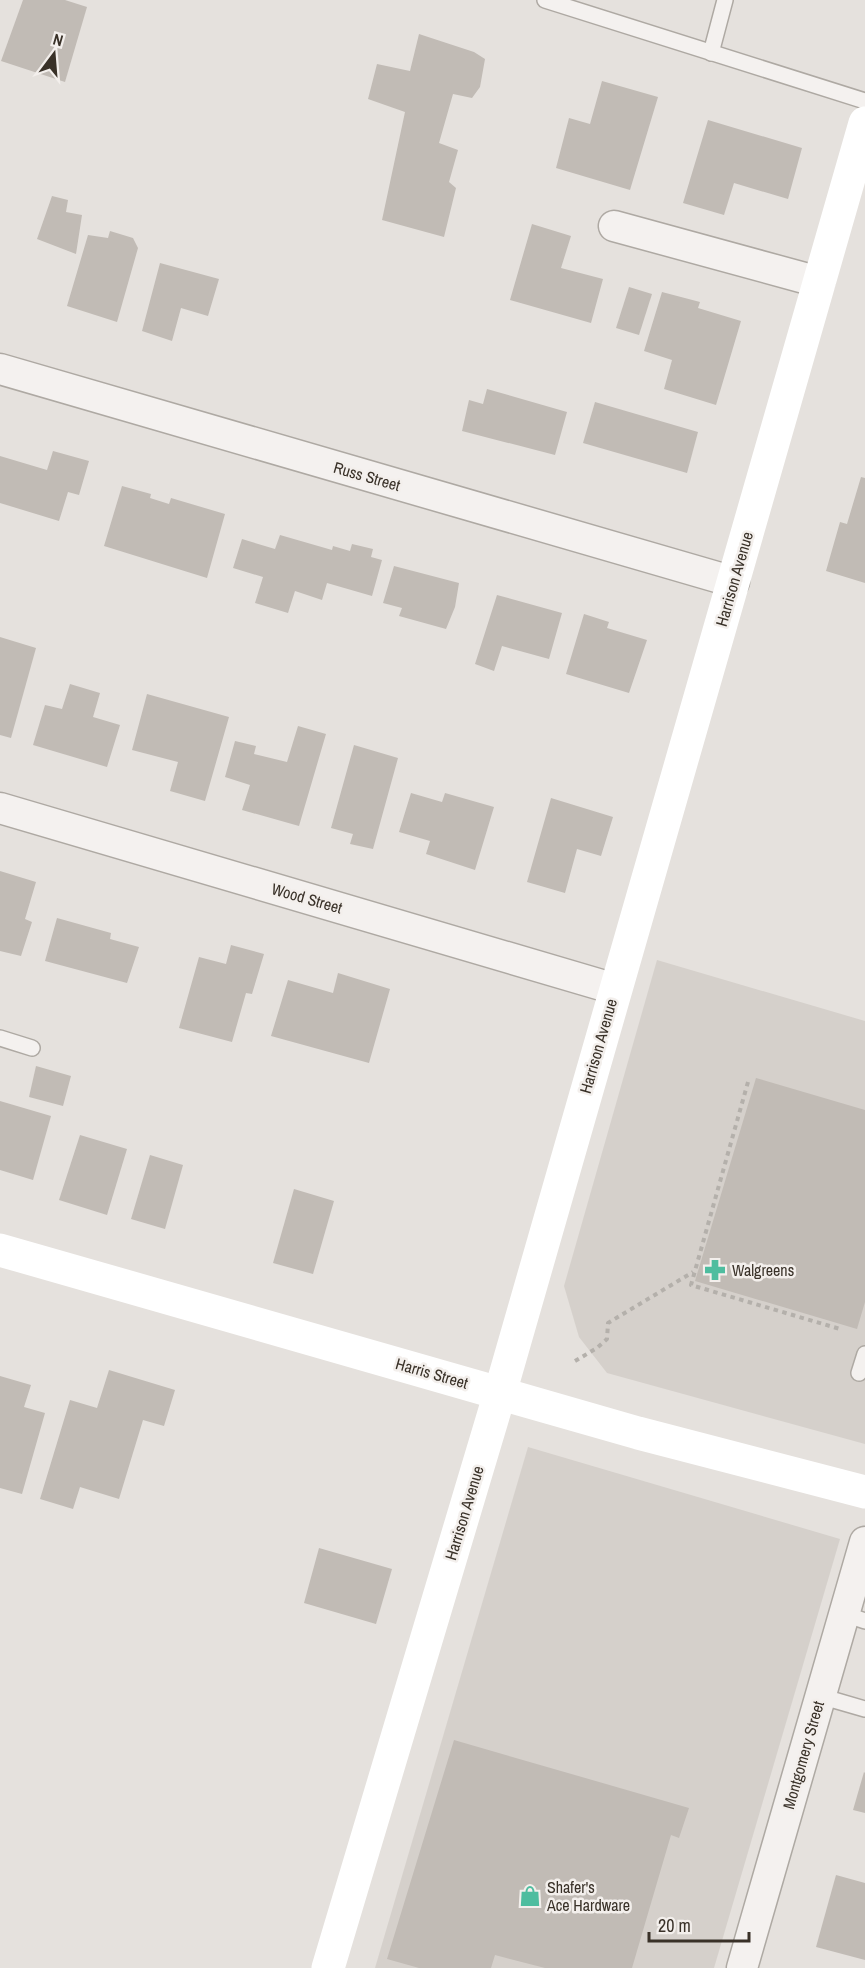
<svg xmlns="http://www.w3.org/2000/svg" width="865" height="1968" viewBox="0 0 865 1968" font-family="'Archivo Narrow',sans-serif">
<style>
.built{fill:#d5d0cb}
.building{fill:#c1bbb5}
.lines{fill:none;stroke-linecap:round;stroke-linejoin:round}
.lane-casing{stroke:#aea9a3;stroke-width:18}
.street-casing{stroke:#aea9a3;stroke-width:33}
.path{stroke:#b4b0ab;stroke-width:4;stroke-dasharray:4.5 4.5;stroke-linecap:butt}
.lane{stroke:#f4f1ef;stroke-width:15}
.street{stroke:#f4f1ef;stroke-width:30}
.secondary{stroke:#fff;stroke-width:33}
.labels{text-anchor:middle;stroke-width:5;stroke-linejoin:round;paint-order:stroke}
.street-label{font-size:16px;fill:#393128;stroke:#f3efec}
.poi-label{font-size:16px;fill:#393128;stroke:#f3efec;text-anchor:start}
</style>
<rect width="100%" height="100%" fill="#e5e1dd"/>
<g class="built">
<path d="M657,960L865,1021V1444L607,1373L579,1337L564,1286Z"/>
<path d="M528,1447L840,1539L714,1968H375Z"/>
</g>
<g class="building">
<path d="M23,0H65L87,7L65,82L1,61Z"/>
<path d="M419,34L474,52L485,59L480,87L472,98L453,94L439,143L458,150L449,182L456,188L444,237L382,220L405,112L368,99L377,64L410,71Z"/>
<path d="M602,81L658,97L630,190L556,168L569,118L590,124Z"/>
<path d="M708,120L802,148L788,199L734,183L724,215L683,203Z"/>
<path d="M52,196L68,200L66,212L82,215L76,254L37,239Z"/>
<path d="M532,224L571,236L561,268L603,279L591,323L510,300Z"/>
<path d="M110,231L133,238L138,248L117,322L67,306L88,235L108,238Z"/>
<path d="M160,263L219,279L208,316L181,308L172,341L142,331Z"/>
<path d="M629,287L652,294L639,335L616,328Z"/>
<path d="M662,292L700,302L698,308L741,321L716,405L664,389L672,360L644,351Z"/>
<path d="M487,389L567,412L555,455L462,431L469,400L483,404Z"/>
<path d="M595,402L698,432L687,473L583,443Z"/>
<path d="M53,451L89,461L79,495L68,492L59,521L0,503V456L47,470Z"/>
<path d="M861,477L865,478V583L826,571L840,522L847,524Z"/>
<path d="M122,486L151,494L150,498L169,504L171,498L225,514L207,578L104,546Z"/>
<path d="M280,535L332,550L333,546L350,551L352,544L373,549L371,557L382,560L372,596L327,583L322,600L295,591L288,613L255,603L263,577L233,568L242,539L275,549Z"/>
<path d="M394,566L459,583L455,607L446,629L399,616L402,608L383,603Z"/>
<path d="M497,595L562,613L549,659L502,646L494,671L475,664Z"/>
<path d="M584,614L609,622L607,628L647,640L629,693L566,674Z"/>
<path d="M0,637L36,648L11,738L0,735Z"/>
<path d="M70,684L100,693L93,717L120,725L107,767L33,745L45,705L62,709Z"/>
<path d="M147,694L229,717L205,801L170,791L178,762L132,750Z"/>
<path d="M298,726L326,734L299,826L242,810L250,785L225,777L235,741L256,746L254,754L287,762Z"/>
<path d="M354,745L398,758L373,849L350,844L353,834L331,828Z"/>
<path d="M411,793L442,802L445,793L494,807L475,870L426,854L430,841L399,832Z"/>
<path d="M551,798L613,817L601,856L577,849L565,893L527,882Z"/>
<path d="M0,871L36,882L25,919L32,922L21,956L0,951Z"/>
<path d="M57,918L111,933L110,939L139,947L127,983L45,961Z"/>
<path d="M231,945L264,954L252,994L246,993L232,1042L179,1028L199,957L226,964Z"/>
<path d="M338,973L390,989L369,1063L271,1036L288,980L333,993Z"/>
<path d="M36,1066L71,1076L63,1106L29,1097Z"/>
<path d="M756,1078L865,1110V1302L857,1329L695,1281Z"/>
<path d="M0,1101L51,1116L33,1180L0,1170Z"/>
<path d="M80,1135L127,1149L107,1215L59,1200Z"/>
<path d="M150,1155L183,1165L165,1229L131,1219Z"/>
<path d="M294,1189L334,1201L313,1274L273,1263Z"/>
<path d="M109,1370L175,1390L164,1426L143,1420L119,1499L80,1487L73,1509L40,1499L70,1400L97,1408Z"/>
<path d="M0,1376L31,1385L24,1407L45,1413L22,1494L0,1488Z"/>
<path d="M319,1548L392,1569L376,1624L304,1603Z"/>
<path d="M454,1740L689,1808L679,1838L671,1835L632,1968H545L495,1955L491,1968H419L387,1959Z"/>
<path d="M864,1772L865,1773V1813L853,1810Z"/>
<path d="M836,1875L865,1883V1960L816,1947Z"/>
</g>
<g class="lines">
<defs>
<g id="lane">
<path d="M545,0L865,101"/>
<path d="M711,53L725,0"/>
<path d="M0,1038L32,1048"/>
<path d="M859,1373L865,1354"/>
<path d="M844,1614L865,1621"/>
<path d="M820,1696L865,1709"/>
</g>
<g id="street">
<path d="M614,226L819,282"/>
<path d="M0,369L734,582"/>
<path d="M0,808L615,989"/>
<path d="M742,1968L865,1542"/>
</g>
</defs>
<use href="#lane" class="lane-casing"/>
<use href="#street" class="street-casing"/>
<g class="path">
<path d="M748,1082L691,1285L840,1329"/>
<path d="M575,1361L597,1348L607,1339L608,1323L693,1272"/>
</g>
<use href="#lane" class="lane"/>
<use href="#street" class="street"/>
<g class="secondary">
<path d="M0,1250L638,1433L865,1492"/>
<path d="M328,1968L500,1393L865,123"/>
</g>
</g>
<defs>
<symbol id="pharmacy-bare" viewBox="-9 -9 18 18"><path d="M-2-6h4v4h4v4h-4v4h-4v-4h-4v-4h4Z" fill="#4ebd9f" stroke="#f3efec" stroke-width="2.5" paint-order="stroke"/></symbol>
<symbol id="shop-bare" viewBox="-9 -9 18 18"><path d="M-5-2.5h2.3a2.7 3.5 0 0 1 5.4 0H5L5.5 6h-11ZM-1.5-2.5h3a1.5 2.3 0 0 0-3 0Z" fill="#4ebd9f" stroke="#f3efec" stroke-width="2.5" paint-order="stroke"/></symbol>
</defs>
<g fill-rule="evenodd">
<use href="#pharmacy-bare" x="700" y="1255" width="30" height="30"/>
<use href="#shop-bare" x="515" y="1881" width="30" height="30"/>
</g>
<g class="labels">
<g class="street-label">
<text transform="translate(367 476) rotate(16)" y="6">Russ Street</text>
<text transform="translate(734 579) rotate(-74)" y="6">Harrison Avenue</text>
<text transform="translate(307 898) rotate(16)" y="6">Wood Street</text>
<text transform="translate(598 1046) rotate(-74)" y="6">Harrison Avenue</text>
<text transform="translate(432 1373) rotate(16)" y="6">Harris Street</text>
<text transform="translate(464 1513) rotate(-73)" y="6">Harrison Avenue</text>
<text transform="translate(803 1755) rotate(-74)" y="6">Montgomery Street</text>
</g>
<g class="poi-label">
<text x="732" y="1276">Walgreens</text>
<text x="547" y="1893">Shafer's<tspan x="547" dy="18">Ace Hardware</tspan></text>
</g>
</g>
<g transform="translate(54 54) rotate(16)" stroke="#f3efec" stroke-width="4.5" paint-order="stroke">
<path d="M0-4.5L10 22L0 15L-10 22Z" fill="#393128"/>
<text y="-9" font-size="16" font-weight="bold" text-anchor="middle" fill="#393128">N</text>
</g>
<path d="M649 1932v9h100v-9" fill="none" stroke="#393128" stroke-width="3"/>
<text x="658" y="1932" font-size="18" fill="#393128" stroke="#f3efec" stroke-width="4.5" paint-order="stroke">20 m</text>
</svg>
